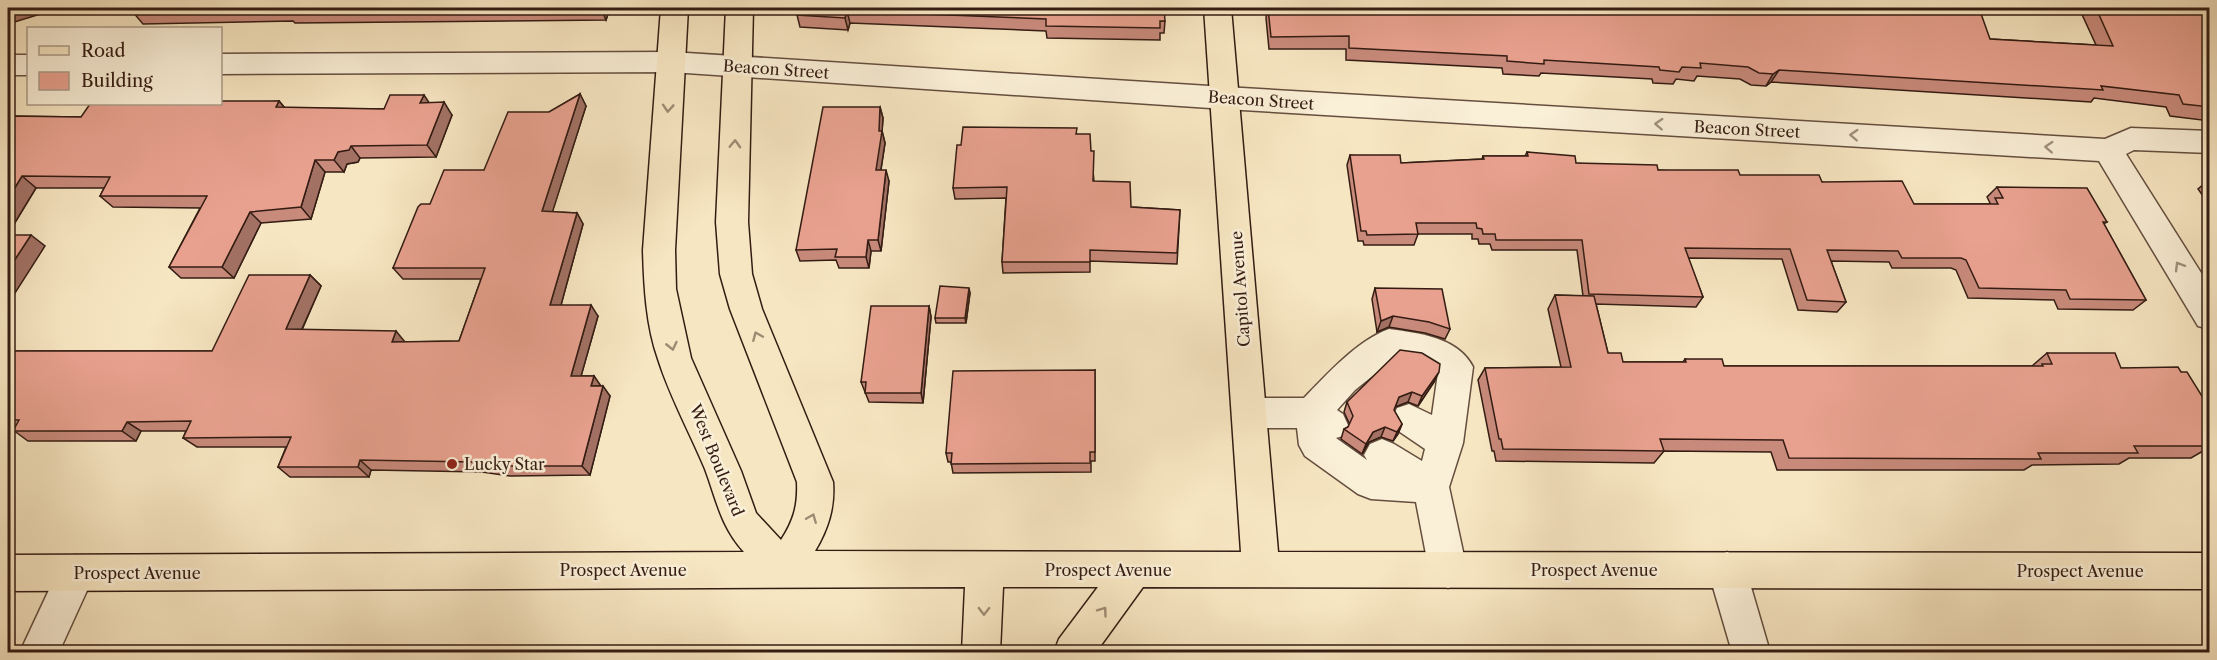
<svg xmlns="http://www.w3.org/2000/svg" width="2217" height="660" viewBox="0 0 2217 660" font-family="'Libre Caslon Text',serif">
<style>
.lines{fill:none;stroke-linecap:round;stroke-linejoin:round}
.minor-casing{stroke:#654e3f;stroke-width:3}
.major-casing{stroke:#341c13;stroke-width:3}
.minor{fill:#faefd7;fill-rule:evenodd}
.major{fill:#f7e6c2;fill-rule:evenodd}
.wall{fill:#c88a7b;stroke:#341c13;stroke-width:1.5}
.shaded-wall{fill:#a27164;stroke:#341c13;stroke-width:1.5}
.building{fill:#e8a18f;stroke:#341c13;stroke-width:1.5}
.oneway{stroke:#9f8b73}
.oneway2{stroke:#a1907f}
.poi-dot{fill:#8f2418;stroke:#faefd7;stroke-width:2}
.labels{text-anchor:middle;stroke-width:5;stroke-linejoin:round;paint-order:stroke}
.street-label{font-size:16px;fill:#341c13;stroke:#faefd7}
.poi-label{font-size:16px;fill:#341c13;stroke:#faefd7;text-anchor:start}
</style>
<rect width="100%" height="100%" fill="#f7e6c2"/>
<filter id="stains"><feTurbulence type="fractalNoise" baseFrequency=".00333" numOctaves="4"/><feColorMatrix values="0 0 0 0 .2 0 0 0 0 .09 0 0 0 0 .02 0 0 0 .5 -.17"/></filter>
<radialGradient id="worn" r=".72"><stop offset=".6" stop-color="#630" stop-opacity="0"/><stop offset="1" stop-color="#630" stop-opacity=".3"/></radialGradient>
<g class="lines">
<defs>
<g id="minor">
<path d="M671,52L1225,87L2105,139L2131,128L2210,131V153L2134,150L2126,154L2210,287V329L2198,326L2099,161L1225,109L671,72L220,74V54Z"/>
<rect x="8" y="55" width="20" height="20"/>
<path d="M1389,329C1418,333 1458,337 1473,367L1463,443L1449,487L1467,570L1461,582L1448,588L1435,582L1429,570L1416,502L1371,499L1358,494L1305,456L1299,445L1297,428H1249L1237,424L1232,413L1237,402L1249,398H1304C1327,374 1358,340 1389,329ZM1395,358L1419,361L1438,373L1432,415L1409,404L1397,408L1392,419L1397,430L1425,449L1422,461L1394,444L1382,439L1370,444L1364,455L1367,460L1336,438L1343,436L1348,425L1343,414L1337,410L1355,390Z"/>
<path d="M1727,552L1740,558L1746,570L1770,652H1732L1708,570L1714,558Z"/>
<path d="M76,555L89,560L95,573L59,652H20L63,560Z"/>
</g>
<path id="major" d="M661,8H688L675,250L676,289L691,358L741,471L756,513L781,540C794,520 798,505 797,482L730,309L720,274L716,222L726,8H753L748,222L752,274L762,309L833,482C835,508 828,529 815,551L1241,552L1204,8H1231L1278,552L2210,553V589L1143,587L1096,652H1054L1059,639L1098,587H1003L1000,652H962L965,587L8,591V555L744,552C720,525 717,501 705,469C690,433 670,397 658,359C646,325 644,286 643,250Z"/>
</defs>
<use href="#minor" class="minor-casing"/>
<use href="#major" class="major-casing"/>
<use href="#minor" class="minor"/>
<use href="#major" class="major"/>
</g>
<g class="wall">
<path d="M134,8H610L606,20L295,23L293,21L143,24L132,11Z"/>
<path d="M799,8L1165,21L1164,33H1160V40L1047,38L1046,31L850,23L848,30L800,27L797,15Z"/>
<path d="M1267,8L1990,39L2096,45L2079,8H2210V121L2170,116L2166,107L2094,98L2091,102L1771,82L1766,86L1751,85L1740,79L1697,76L1694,81L1676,79L1673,84L1653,83L1652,79L1541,73L1539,76L1503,74L1502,68L1346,60V49H1269L1266,18Z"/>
<path d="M580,94L586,106L552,212L577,213L583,224L561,305L598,316L581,376H594L600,386L610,396L590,475L510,476L482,472L371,470L369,477H290L278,467L286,447H197L183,438L186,431H141L136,441H28L13,430L8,431V351H212L310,275L321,286L302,330L405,342L459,341L481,279H403L393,268L430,204L484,170L549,112Z"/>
<path d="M279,101L285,108L384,109L429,103L452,115L436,157L360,158L358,162L347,164L344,172H325L311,219L261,223L234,278H181L169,267L200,208L113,207L100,196L104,188H36L8,234V116L81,117Z"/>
<path d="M880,107L883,118L882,131L885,143L881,170L889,181L881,251H871L869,268H839L836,260L800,261L796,250Z"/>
<path d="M1077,134L1091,151L1094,181L1131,207L1180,210L1177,264L1090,261V272L1003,273L1002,262L1006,198L955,199L953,188Z"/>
<path d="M1527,152L1576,163L1658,170L1822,182L1914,204H1989L1990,203L1987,197L1997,187L2107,222L2104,224L2146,300L2133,310L2058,309L2054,300L1968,298L1956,270L1951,268H1892L1889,262L1831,261L1846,302L1837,312L1798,310L1782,259L1688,258L1703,297L1696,307L1596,304L1608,353L1623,362H1683L1685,359L1724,366H2032L2047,353L2121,368L2181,372L2210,409V447L2191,458H2129L2119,464L2032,465L2024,470H1777L1771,452L1664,451L1654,463L1496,461L1494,451H1492L1478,380L1485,368L1561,367L1548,309L1555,295L1583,296L1577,250H1492L1490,244H1479L1478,239H1472V234H1418L1414,245H1364L1363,241H1358L1347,165L1350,155L1401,163L1482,159L1483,156H1525Z"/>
<path d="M2210,179V206L2198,189Z"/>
<path d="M1375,288L1450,329L1445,339L1425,333L1389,327L1377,332L1372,299Z"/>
<path d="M970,293L966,323H936L935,318Z"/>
<path d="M929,306L931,317L923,403L869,402L861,382Z"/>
<path d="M1095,370V461H1091V472L953,473L951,462H948L946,453Z"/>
<path d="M1434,382L1418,406L1408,402L1395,407L1394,410L1402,424L1398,434L1393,441L1381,437L1369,442L1362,454L1341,439L1344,429L1348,427L1350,425L1344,412L1347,402Z"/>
</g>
<g class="shaded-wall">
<path d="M8,8H60L8,24Z"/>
<path d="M601,8H610L606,20Z"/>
<path d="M847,11L850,23L848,30L845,18Z"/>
<path d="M1779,70L1771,82L1766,86L1773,74Z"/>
<path d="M580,94L586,106L549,223L542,211Z"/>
<path d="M424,95L432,107L420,103Z"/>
<path d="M279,101L289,113L276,107Z"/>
<path d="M444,102L452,115L436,157L427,145Z"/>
<path d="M880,107L883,118L882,133V131L885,143L879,181L876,170Z"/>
<path d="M351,146L360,158L358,162L347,164L344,172L334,160L338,152Z"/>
<path d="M315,160L325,172L311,219L301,207Z"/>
<path d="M886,170L889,181L881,251L878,240Z"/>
<path d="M22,176L36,188L8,234V199Z"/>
<path d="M250,212L261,223L234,278L222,267Z"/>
<path d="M577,213L583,224L558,316L550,305Z"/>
<path d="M31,235L45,246L8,304V270Z"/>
<path d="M868,240L871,251L869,268L866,257Z"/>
<path d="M310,275L321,286L297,340L286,329Z"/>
<path d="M969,288L970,293L966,323L965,318Z"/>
<path d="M591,305L598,316L578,387L571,376Z"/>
<path d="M929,306L931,317L923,403L921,393Z"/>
<path d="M1393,316L1389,327L1377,332L1381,321Z"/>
<path d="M396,331L405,342H392Z"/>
<path d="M1439,372L1434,382L1418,406L1422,396Z"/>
<path d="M594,376L601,386H591Z"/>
<path d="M603,386L610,396L590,475L582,466Z"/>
<path d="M1412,392L1408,402L1395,407L1399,397Z"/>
<path d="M127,422L141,431L136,441L122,431Z"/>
<path d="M1402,424L1398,434L1393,441L1397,432Z"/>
<path d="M1385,427L1381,437L1369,442L1362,454L1366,444L1373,432Z"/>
<path d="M360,460L371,470L369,477L358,467Z"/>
</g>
<g class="building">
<path d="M134,8H601L286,10L287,8L132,11Z"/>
<path d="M799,8H1164L1165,21H1160V28L1046,26V19L847,11L845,18L797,15Z"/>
<path d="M1268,8H1979L1990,39L2113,46L2096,8H2210V107L2183,104L2179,95L2101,86L2103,90L1779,70L1773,74L1759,73L1748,67L1700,63L1701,68L1682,67L1679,72L1660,70L1659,67L1544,60V64L1507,61V56L1349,48V36L1271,37Z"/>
<path d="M580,94L542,211L577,213L550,305H591L571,376H594L591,386H603L582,466H501L473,462L360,460L358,467H278L291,437L183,438L191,421L127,422L122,431H13L19,420H8V351H212L249,275H310L286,329L396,331L392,342L459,341L485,268H393L418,207L421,204H430L444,170H484L508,112H549Z"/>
<path d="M390,95H424L420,103L444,102L427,145L351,146L349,150L338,152L334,160H315L301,207L250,212L222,267H169L207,196H100L110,177L22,176L8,199V116L81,117L90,104H220V101H279L276,107L384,109Z"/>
<path d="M823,107H880L879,131H882L876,170H886L878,240H868L866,257H835L837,249L796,250Z"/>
<path d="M963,127L1077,128L1076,134H1090L1091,151H1094L1093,181L1130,182L1131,207L1180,210L1177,253L1090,250V262H1002L1007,187L953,188L957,145H961Z"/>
<path d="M1527,152L1575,156L1576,163L1657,165L1658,170H1738L1740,175H1819L1822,182L1902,181L1914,204H1998L1995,198H2003L1997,187L2087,188L2107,222H2103L2146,300L2070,299L2066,290L1979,288L1966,260L1961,258H1902L1898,251L1827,250L1846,302L1807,300L1790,249L1685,248L1703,297L1589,294L1582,240H1496L1495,234H1483L1482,229L1477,228L1476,223H1416L1418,234L1367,235L1366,231H1361L1350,155H1400L1401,163L1484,159L1483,156H1528Z"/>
<path d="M8,235H31L8,270Z"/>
<path d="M940,286L969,288L965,318H935Z"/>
<path d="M1375,288L1442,289L1450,329L1429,322L1393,316L1381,321Z"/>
<path d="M1555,295L1594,296L1608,353H1621L1623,362H1686L1685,359H1722L1724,366H2043L2042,364H2052L2047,353H2115L2121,368L2178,367L2181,372H2187L2210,409V436H2205L2210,443V446H2134L2138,453H2038L2041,459L1789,458L1783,440L1660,439L1664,451L1503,449L1501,439H1499L1485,368L1571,367Z"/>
<path d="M871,306H929L921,393H865L866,382H861Z"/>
<path d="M1400,350L1422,353L1440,364L1439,372L1422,396L1412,392L1399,397L1394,410L1402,424L1397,432L1385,427L1373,432L1366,444L1344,429L1348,427L1353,416L1347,402Z"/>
<path d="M1095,370V452H1090V463L951,464L952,453H946L953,371Z"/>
</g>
<defs><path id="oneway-chevron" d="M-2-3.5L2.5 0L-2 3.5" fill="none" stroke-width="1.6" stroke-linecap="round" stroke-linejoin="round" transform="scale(1.5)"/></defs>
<g class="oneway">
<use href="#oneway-chevron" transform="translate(668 108) rotate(94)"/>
<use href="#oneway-chevron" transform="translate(735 144) rotate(-88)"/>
<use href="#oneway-chevron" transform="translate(757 336) rotate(-113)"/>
<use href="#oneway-chevron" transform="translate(672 346) rotate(77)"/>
<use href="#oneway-chevron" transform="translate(812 518) rotate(-68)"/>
<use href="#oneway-chevron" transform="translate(984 611) rotate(91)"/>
<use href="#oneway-chevron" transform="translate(1103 611) rotate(-54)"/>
</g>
<g class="oneway2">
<use href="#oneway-chevron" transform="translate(1659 124) rotate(-177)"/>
<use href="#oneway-chevron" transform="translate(1854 135) rotate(-177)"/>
<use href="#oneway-chevron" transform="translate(2049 147) rotate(-177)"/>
<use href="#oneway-chevron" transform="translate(2179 266) rotate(-121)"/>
</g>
<circle class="poi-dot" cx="452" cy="464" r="6"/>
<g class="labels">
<g class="street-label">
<text transform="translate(776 69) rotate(4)" y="6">Beacon Street</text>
<text transform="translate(1261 100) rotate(4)" y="6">Beacon Street</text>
<text transform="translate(1747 129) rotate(3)" y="6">Beacon Street</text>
<text transform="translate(1240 289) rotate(-94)" y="6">Capitol Avenue</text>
<text transform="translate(717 460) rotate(68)" y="6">West Boulevard</text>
<text x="623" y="576">Prospect Avenue</text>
<text x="1108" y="576">Prospect Avenue</text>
<text x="1594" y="576">Prospect Avenue</text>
<text x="2080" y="577">Prospect Avenue</text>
<text x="137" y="579">Prospect Avenue</text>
</g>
<g class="poi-label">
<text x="464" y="470">Lucky Star</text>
</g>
</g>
<rect width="2217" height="660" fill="none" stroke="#f7e6c2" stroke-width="30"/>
<rect x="9" y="9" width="2199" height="642" fill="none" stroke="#341c13" stroke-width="3"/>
<rect x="15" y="15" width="2187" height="630" fill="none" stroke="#341c13" stroke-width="1.5"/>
<rect x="27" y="27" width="195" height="78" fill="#faefd7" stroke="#ab9b89" stroke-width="1.5"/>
<rect x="39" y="46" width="30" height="9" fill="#f7e6c2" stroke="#ab9b89" stroke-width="1.5"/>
<text x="81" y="57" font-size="18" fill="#341c13">Road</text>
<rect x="39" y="72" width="30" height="18" fill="#e8a18f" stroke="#ab9b89" stroke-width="1.5"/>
<text x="81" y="87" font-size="18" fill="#341c13">Building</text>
<rect width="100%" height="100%" filter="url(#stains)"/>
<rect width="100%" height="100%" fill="url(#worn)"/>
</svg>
